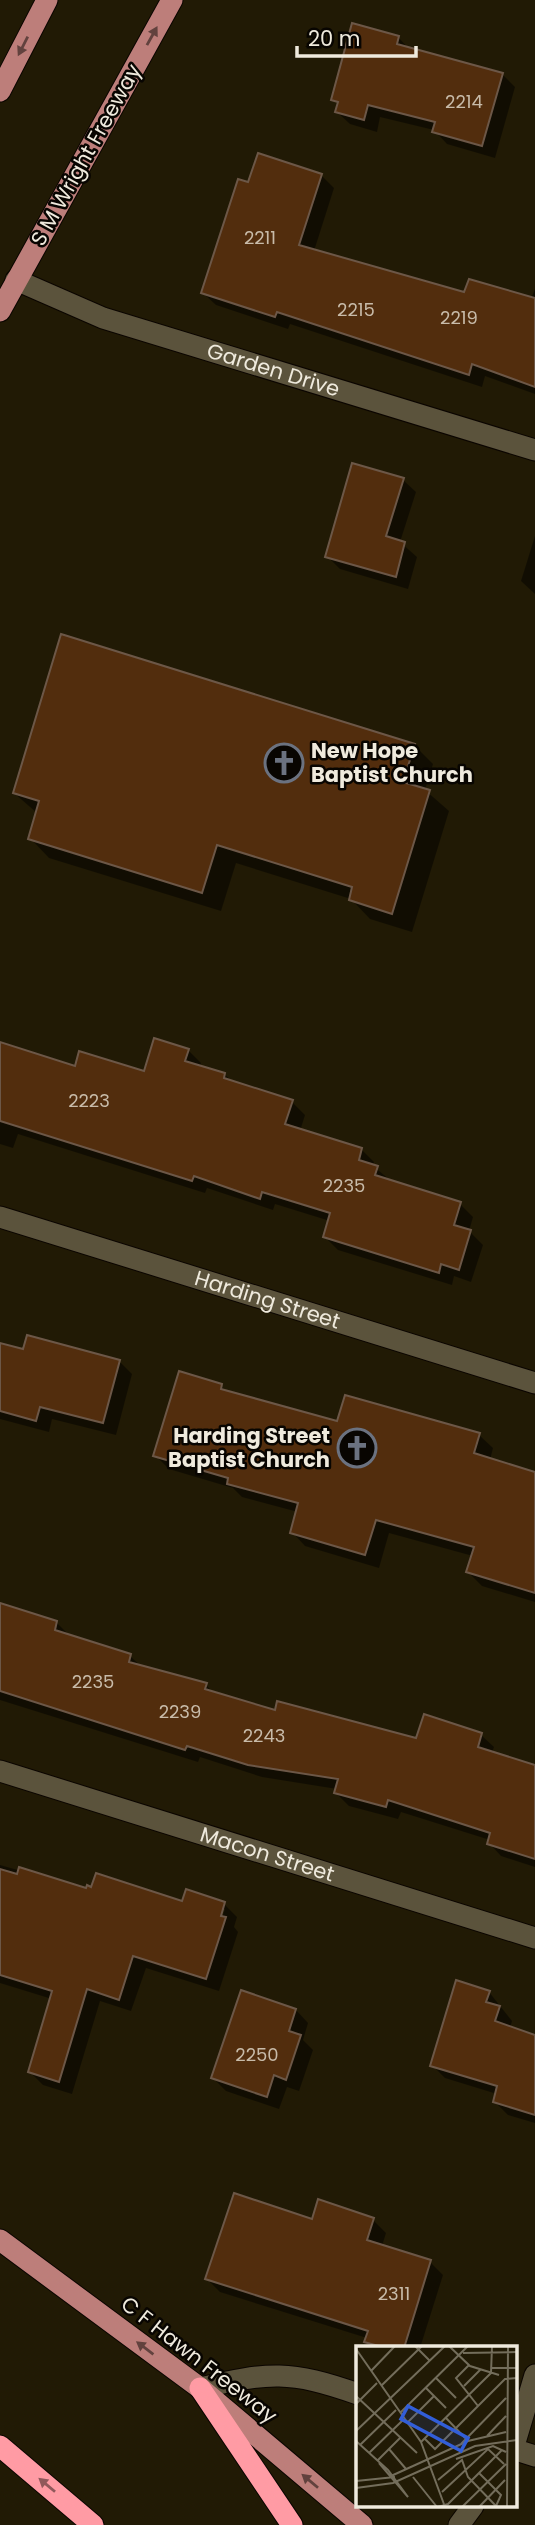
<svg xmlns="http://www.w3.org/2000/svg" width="535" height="2525" viewBox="0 0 535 2525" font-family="Poppins,sans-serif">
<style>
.shadow{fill:#0007;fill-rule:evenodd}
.building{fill:#522d0d;stroke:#6c5747;stroke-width:2}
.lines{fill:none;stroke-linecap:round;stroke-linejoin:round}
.minor-casing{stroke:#0b0500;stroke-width:23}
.major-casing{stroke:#0b0500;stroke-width:23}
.highway-casing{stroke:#0b0500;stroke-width:23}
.minor{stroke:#5b533c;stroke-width:21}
.major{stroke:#bd7e7a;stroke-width:21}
.highway{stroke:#ff9ba4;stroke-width:21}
.oneway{fill:#62423e}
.oneway2{fill:#90585b}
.labels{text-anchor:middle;stroke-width:5;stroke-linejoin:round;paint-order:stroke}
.number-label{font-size:18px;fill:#c8bba9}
.street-label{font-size:21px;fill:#efeadd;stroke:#080501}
.poi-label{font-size:21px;font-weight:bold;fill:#efeadd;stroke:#080501;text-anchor:start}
.inset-road{fill:none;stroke:#736d5b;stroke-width:2}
.view{fill:#325ed8;fill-opacity:0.15;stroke:#325ed8;stroke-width:3.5}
.inset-edge{fill:none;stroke:#efeadd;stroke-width:3.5}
</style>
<rect width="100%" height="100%" fill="#211a05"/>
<g class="shadow">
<path d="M398,37L410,50L502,74L515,87L495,158L447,144L434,130L380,117L377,132L350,124L337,112L339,105L333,99Z"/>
<path d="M321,175L334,188L314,251L466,295L531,299L535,289V394L485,376L482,387L290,324L288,329L216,305L203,293L249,184Z"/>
<path d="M403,480L416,492L400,542L417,557L408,589L340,569L327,556Z"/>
<path d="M535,536V594L521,581Z"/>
<path d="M414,745L433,764L425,790L449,811L412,932L370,919L351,899L236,863L221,911L49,858L30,838L37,813L14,793Z"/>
<path d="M0,1044L76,1068L145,1073L188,1050L201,1063L200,1067L224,1074L233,1082L292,1102L305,1115L300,1131L361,1149L374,1162L373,1166L390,1180L460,1204L473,1217L469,1231L483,1245L471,1282L454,1276L452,1285L338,1250L325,1237L330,1221L275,1204L273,1210L207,1188L205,1193L18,1134L13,1148L0,1144Z"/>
<path d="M0,1345L24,1352L119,1361L132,1374L116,1435L52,1419L49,1432L0,1419Z"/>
<path d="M221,1386L228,1393L339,1423L479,1435L493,1448L490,1460L535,1476V1602L482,1586L468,1572L473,1556L389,1533L379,1568L305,1546L292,1532L298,1512L242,1497L233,1488L169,1469L155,1455Z"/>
<path d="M0,1605L56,1622L69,1635L130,1656L143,1668L206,1685L215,1694L276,1712L417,1741L481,1735L494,1747L492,1753L535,1766V1867L501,1856L489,1843L490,1840L401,1812L398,1819L349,1806L336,1793L337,1789L262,1777L200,1757L198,1762L0,1700Z"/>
<path d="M0,1865L88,1890L183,1903L224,1904L237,1917L234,1927L238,1932L219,1991L146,1968L131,2011L100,2001L72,2094L43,2085L30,2072L52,1999L0,1983ZM221,1909H225L220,1924Z"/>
<path d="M489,1992L512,2021L510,2028L535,2037V2123L508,2115L495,2102L497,2094L445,2078L432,2065Z"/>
<path d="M296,2010L308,2023L303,2040L313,2050L299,2091L287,2087L279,2109L226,2091L213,2078Z"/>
<path d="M373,2220L386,2233L382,2246L430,2262L443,2275L420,2348H374L367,2338L220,2292L207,2279L313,2221Z"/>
</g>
<g class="building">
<path d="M352,23L399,36L397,44L503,73L482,146L432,132L435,122L368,105L364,120L335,112L338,102L331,100Z"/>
<path d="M258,153L322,174L299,245L464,292L469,279L535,298V387L472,364L469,375L277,312L275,317L201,293L238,179L248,182Z"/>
<path d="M352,463L404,478L386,536L405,542L396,577L325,557Z"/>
<path d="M61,634L415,744L403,782L430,790L392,914L349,900L352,887L217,845L202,893L28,839L39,801L13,793Z"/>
<path d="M154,1038L189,1049L185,1061L225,1073L224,1078L293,1100L285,1124L362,1148L359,1160L378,1166L375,1175L461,1202L454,1225L471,1230L459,1270L441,1264L439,1273L323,1237L330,1213L262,1192L260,1199L194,1176L192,1181L0,1121V1042L75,1066L79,1051L144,1071Z"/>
<path d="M27,1335L120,1360L103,1423L40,1407L36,1421L0,1411V1343L23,1349Z"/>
<path d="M179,1371L222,1384L221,1389L337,1421L345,1395L480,1433L474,1453L535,1472V1593L466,1572L474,1547L376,1520L365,1555L290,1533L298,1503L227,1484L228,1478L153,1456Z"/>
<path d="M0,1603L57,1621L55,1630L131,1654L129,1662L207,1683L205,1689L275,1710L277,1701L416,1738L424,1714L482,1733L478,1747L535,1765V1859L487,1844L490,1833L388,1800L386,1807L334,1793L338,1779L248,1765L187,1746L185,1750L0,1691Z"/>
<path d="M19,1867L86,1888L87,1885L91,1887L96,1873L182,1901L186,1889L225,1902L221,1916L226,1917L206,1979L133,1956L119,2000L87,1989L59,2082L28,2072L52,1991L0,1975V1869L17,1874Z"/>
<path d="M456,1980L490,1991L486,2002L500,2006L495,2021L535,2035V2115L493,2102L497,2086L430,2066Z"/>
<path d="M241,1990L296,2009L289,2031L301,2035L286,2080L274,2075L267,2097L211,2078Z"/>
<path d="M234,2193L312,2219L318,2199L374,2218L367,2240L431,2260L404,2348H386L364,2342L368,2331L205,2279Z"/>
</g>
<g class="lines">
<defs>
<g id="minor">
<path id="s1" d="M16,280L103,318L535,450"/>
<path id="s2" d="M0,1217L535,1383"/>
<path id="s3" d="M0,1771L535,1938"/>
<path d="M200,2388C269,2372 290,2370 358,2394"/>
<path d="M516,2439L535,2375"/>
<path d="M516,2450L535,2456"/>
<path d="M459,2525L473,2506"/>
</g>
<g id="major">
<path d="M0,91L47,0"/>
<path d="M0,311L172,0"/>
<path d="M0,2240L200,2388L362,2525"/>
</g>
<g id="highway">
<path d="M200,2388L292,2525"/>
<path d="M0,2446L93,2525"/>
</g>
</defs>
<use href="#minor" class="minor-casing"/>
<use href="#major" class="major-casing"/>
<use href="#highway" class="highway-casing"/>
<use href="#minor" class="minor"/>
<use href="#major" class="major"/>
<use href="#highway" class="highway"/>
</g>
<defs><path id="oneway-solid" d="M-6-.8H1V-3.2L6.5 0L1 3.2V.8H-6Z" transform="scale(1.75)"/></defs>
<g class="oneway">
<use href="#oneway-solid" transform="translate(152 36) rotate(-61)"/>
<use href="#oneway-solid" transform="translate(23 46) rotate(117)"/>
<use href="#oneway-solid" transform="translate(145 2348) rotate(-143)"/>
<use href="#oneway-solid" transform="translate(310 2481) rotate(-140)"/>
</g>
<use class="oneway2" href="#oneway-solid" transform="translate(47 2485) rotate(-140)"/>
<defs>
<symbol id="church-ring" viewBox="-11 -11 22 22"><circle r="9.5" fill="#080501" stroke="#6b7280" stroke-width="1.5"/><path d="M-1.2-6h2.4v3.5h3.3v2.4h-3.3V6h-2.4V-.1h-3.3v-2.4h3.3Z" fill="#6b7280"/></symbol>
</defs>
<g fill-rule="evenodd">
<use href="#church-ring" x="262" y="741" width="44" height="44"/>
<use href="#church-ring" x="335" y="1426" width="44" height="44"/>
</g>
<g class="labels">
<g class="number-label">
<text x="464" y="108">2214</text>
<text x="260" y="244">2211</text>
<text x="356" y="316">2215</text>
<text x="459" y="324">2219</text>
<text x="89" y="1107">2223</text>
<text x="344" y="1192">2235</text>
<text x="93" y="1688">2235</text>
<text x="180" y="1718">2239</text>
<text x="264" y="1742">2243</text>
<text x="257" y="2061">2250</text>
<text x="394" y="2300">2311</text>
</g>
<g class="street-label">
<text transform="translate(86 155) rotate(-61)" y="7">S M Wright Freeway</text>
<text dy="7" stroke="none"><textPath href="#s1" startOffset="273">Garden Drive</textPath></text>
<text dy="7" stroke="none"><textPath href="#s2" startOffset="280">Harding Street</textPath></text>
<text dy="7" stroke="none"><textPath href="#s3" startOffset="280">Macon Street</textPath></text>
<text transform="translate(199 2360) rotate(38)" y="7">C F Hawn Freeway</text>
</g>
<g class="poi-label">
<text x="311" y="758">New Hope<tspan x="311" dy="24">Baptist Church</tspan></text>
<text x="330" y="1443" text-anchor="end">Harding Street<tspan x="330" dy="24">Baptist Church</tspan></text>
</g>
</g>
<g transform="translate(356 2346)">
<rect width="161" height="161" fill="#211a05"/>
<path class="inset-road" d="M59,0L74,15M93,0L114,20L143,29M0,3L65,96L89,161M107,7L161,6M113,19L100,32L122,60M136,22H161M15,25L39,0M80,32L100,52M26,39L66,0M108,40L125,23M70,42L90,62M0,50L61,107M0,58L21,37M45,66L112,0M90,72L111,94M52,76L78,50M0,85L89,0M131,90L150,70M69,93L79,103L149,33L161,32M0,95L32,124L52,151L23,117M65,96L135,27L136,0M105,98L150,52M4,99L40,64M33,103L50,123M13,107L47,74M100,113L137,100L150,106M21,115L44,92M123,127L145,149L140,160M35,130L112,95L150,86M57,131L81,161M82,134L106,114L112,131L140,160M0,135L39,131M0,142L37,137L119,100L161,94M86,146L132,103L148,118M82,161L92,158L146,104M106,161L150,118M123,161L149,134M151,161L152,0"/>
<path class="view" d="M52,60L112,92L105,105L45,73Z"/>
<rect width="161" height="161" class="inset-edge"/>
</g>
<path d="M297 46v10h119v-10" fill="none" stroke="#efeadd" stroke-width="3.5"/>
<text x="308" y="46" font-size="21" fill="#efeadd" stroke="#080501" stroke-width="5" paint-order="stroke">20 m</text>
</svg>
